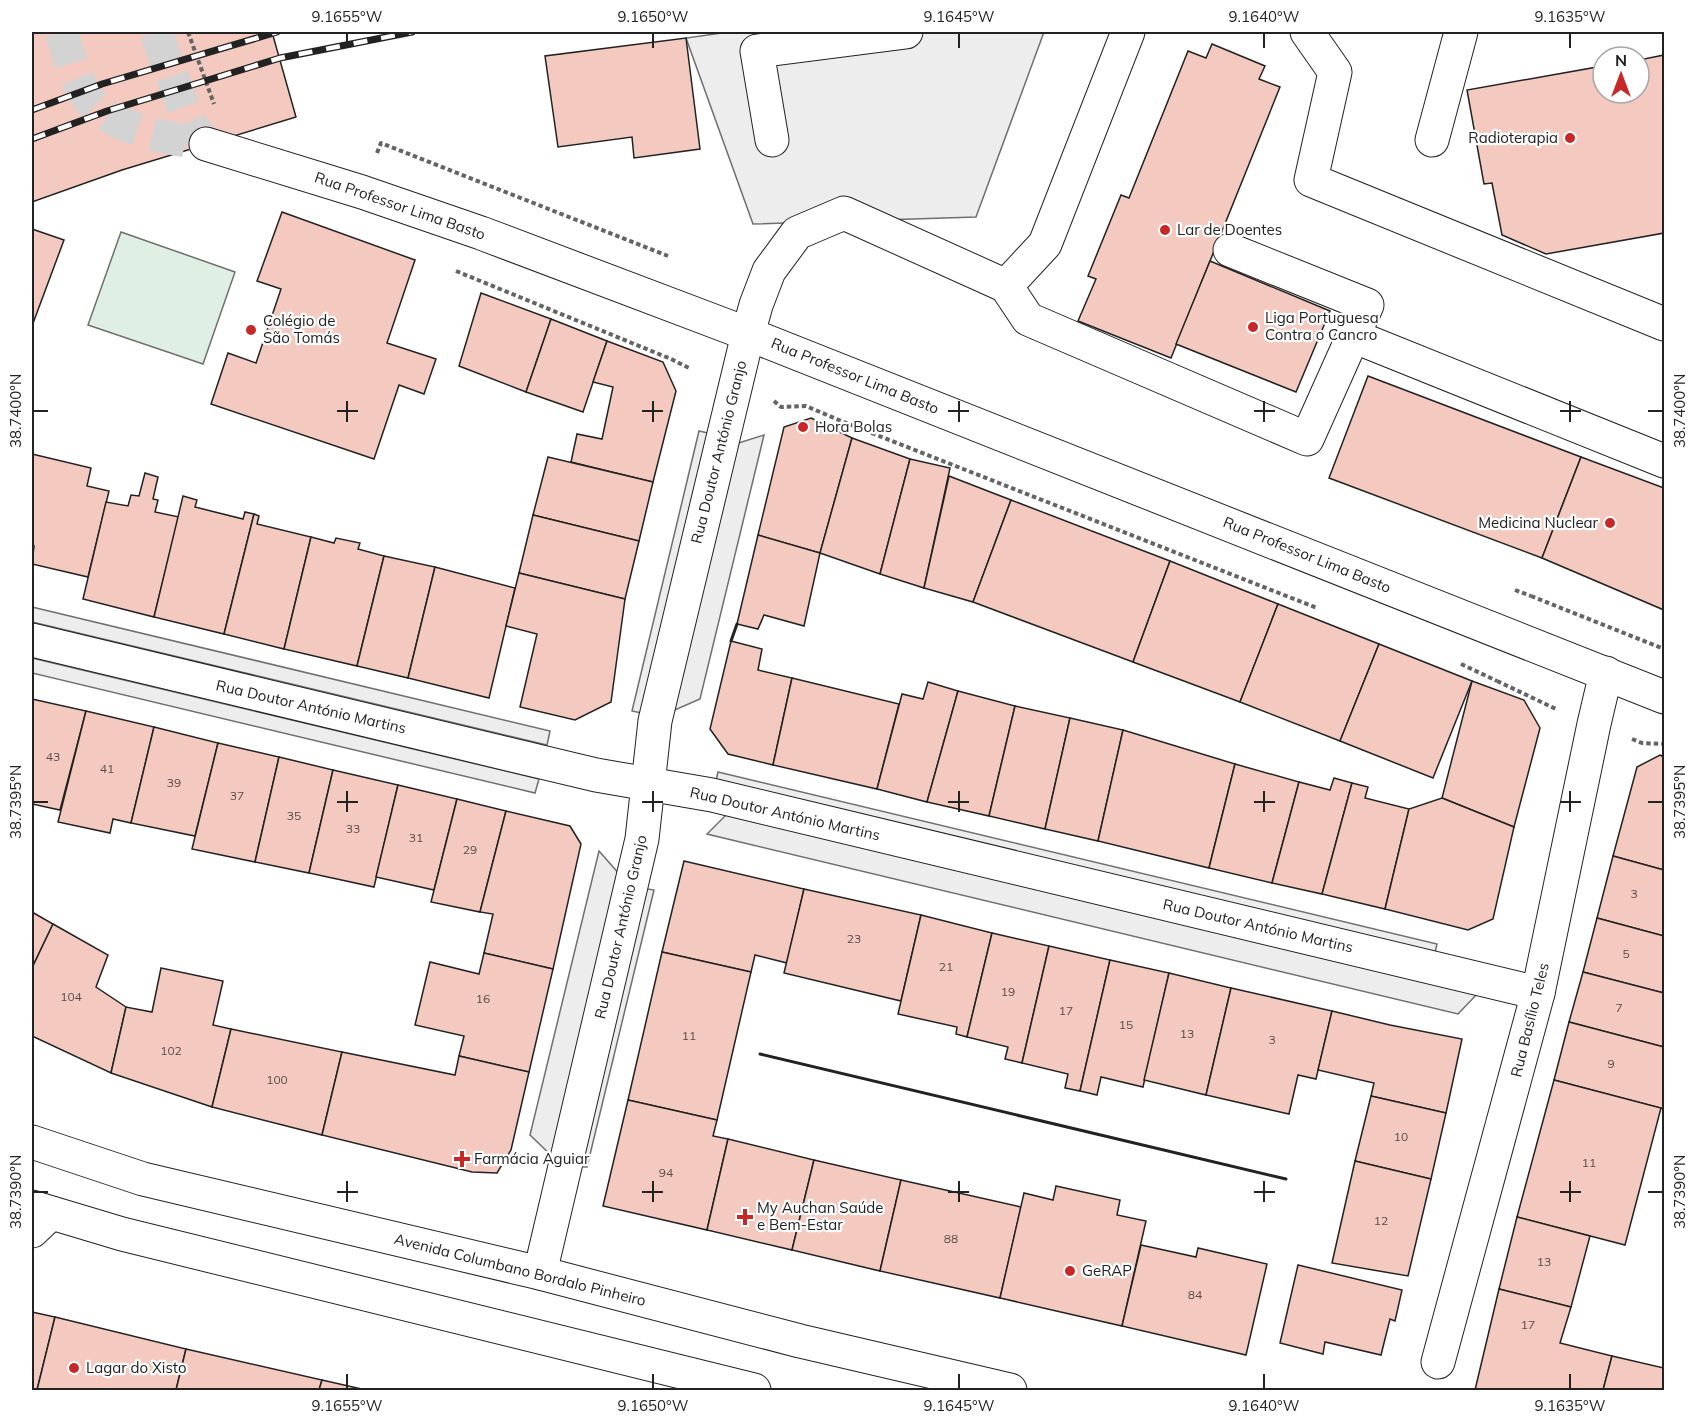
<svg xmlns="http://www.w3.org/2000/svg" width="1696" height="1422" viewBox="0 0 1696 1422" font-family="Mulish,sans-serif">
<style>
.green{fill:#e0efe3;stroke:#6f6f6f;stroke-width:1.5}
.parking{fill:#ededed;stroke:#6f6f6f;stroke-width:1.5}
.building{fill:#f3c9c0;stroke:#222;stroke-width:1.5}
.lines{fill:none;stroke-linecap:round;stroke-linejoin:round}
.minor-tunnel{stroke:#d3d3d3;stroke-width:33;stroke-dasharray:33 16;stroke-linecap:butt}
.minor-casing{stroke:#222;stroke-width:35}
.major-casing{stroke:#222;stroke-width:35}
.path{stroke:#646464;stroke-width:4;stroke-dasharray:4.5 3;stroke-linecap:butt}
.minor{stroke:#fff;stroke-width:33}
.major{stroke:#fff;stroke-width:33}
.rail-casing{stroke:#222;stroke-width:7}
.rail{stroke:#fff;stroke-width:4.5;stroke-dasharray:14;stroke-linecap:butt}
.wall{stroke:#222;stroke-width:3}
.ticks{fill:none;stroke:#222;stroke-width:2}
.poi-dot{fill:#c62828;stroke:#fff;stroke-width:2}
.labels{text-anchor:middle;stroke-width:4.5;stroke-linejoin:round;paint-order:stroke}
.number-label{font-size:12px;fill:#564c4a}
.poi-label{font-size:15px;fill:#222;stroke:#fff;text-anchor:start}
.street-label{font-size:15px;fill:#222;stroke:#fff}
.neatline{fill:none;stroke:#222;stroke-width:2}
.ticks-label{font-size:15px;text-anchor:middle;fill:#222}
</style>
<rect width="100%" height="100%" fill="#fff"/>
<path class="green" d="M121,232L235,272L203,364L88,325Z"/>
<g class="parking">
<path d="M729,32H1044L976,217L753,224L686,38Z"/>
<path d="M699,431L713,434L646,714L632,711Z"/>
<path d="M764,435L700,699L668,713L732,445Z"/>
<path d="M32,607L550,731L547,745L32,622Z"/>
<path d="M32,658L539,779L535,793L32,673Z"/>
<path d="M718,772L1437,944L1434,957L715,785Z"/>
<path d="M730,811L1481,990L1458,1014L707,834Z"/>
<path d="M599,851L621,876L556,1160L530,1135Z"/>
<path d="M642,888L654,890L587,1167H584L575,1164Z"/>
</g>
<g class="building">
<path d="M32,32H272L296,117L122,170L32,202Z"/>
<path d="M686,38L700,149L634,158L632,137L558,147L545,56Z"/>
<path d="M1212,44L1265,66L1259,79L1280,87L1171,358L1078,321L1096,279L1088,276L1121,195L1129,198L1188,51L1206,58Z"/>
<path d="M1664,55V233L1546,254L1502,235L1492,183L1484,184L1467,90L1603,66V93H1639V60Z"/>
<path d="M282,212L415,260L387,343L436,359L424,394L399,385L374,459L211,404L228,353L256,363L281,289L257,281Z"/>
<path d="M32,229L64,240L32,326Z"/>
<path d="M1210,261L1330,311L1296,392L1176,344Z"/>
<path d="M481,293L551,319L526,392L459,366Z"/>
<path d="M551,319L607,341L583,412L526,392Z"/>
<path d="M607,341L663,362L676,391L653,482L571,462L577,434L602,439L613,387L593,382Z"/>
<path d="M1368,376L1581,457L1542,558L1329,478Z"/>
<path d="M811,418L852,438L820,553L758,535L784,427Z"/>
<path d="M852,438L910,459L880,574L820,553Z"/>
<path d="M32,454L91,468L87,486L109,491L88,577L32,564L34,546H32Z"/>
<path d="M548,457L653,482L639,541L533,515Z"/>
<path d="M1581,457L1664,488V610L1542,558Z"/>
<path d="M910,459L950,468L924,588L880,574Z"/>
<path d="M145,473L158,477L153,499L158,500L155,512L179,517L154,617L83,599L106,502L128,506L131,495L139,496Z"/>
<path d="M949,476L1011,500L973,602L924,588Z"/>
<path d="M183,496L197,500L195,507L243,519L245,512L254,514L224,634L154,617Z"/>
<path d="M1011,500L1170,561L1133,662L973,602Z"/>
<path d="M254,514L259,516L257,524L311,537L284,649L224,634Z"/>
<path d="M533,515L639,541L625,599L519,573Z"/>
<path d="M758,535L820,553L804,626L764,615L758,629L737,624Z"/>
<path d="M311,537L334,543L336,538L360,543L358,549L384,556L357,666L284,649Z"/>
<path d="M384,556L435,567L408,678L357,666Z"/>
<path d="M1170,561L1278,604L1240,702L1133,662Z"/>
<path d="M435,567L515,588L489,698L408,678Z"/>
<path d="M519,573L625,599L611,702L575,720L520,707L537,634L506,626Z"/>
<path d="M1278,604L1379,644L1340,741L1240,702Z"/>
<path d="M731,641L762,649L758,670L792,678L773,765L728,754L710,729Z"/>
<path d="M1379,644L1472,681L1433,778L1340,741Z"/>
<path d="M792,678L899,704L877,789L773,765Z"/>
<path d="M1472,681L1524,700L1540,728L1514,827L1442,798Z"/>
<path d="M928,682L958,691L927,802L877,789L902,694L923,699Z"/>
<path d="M958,691L1015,706L989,816L927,802Z"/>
<path d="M32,699L86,711L60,810L32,804Z"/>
<path d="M1015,706L1070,718L1045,829L989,816Z"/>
<path d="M86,711L154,727L131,823L113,819L110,833L58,822Z"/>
<path d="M1070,718L1123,730L1098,841L1045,829Z"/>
<path d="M154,727L218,743L195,836L131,823Z"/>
<path d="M1123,730L1235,764L1209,868L1098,841Z"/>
<path d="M218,743L279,757L255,862L192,849Z"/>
<path d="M1660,755L1664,757V870L1613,856L1637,767Z"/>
<path d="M279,757L333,770L309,873L255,862Z"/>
<path d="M1235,764L1299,782L1272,883L1209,868Z"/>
<path d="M333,770L398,785L374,887L309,873Z"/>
<path d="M1334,778L1352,783L1322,894L1272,883L1299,782L1330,790Z"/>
<path d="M1352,783L1368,787L1365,798L1409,809L1385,909L1322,894Z"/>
<path d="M398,785L457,799L434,890L376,877Z"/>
<path d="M1442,798L1514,827L1493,919L1468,930L1385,909L1409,809Z"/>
<path d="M457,799L506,811L480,912L431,902Z"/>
<path d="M506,811L570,826L581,844L553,969L484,953L493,914L480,912Z"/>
<path d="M1613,856L1664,870V936L1597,918Z"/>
<path d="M684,861L804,889L787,963L755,955L751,972L662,952Z"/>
<path d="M804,889L921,915L901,1001L784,973Z"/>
<path d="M32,912L53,924L32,968Z"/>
<path d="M921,915L992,933L967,1037L956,1034L957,1027L898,1014Z"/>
<path d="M1597,918L1664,936V993L1583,972Z"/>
<path d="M53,924L108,955L96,987L126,1007L111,1073L32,1036V968Z"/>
<path d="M992,933L1049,946L1022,1063L1005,1059L1008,1047L967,1037Z"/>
<path d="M1049,946L1110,960L1080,1091L1065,1088L1068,1074L1022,1063Z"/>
<path d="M662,952L751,972L717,1120L628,1100Z"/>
<path d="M484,953L553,969L529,1072L459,1056L464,1036L415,1025L430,962L479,974Z"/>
<path d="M1110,960L1169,973L1143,1087L1101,1077L1097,1095L1080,1091Z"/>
<path d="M161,968L223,981L213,1025L231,1029L212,1107L111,1073L126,1007L152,1012Z"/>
<path d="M1583,972L1664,993V1047L1569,1022Z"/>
<path d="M1169,973L1231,988L1206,1095L1144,1080Z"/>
<path d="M1231,988L1332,1011L1316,1079L1298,1075L1289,1114L1206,1095Z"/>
<path d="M1332,1011L1390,1025L1462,1039L1446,1113L1371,1096L1374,1083L1318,1070Z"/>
<path d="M1569,1022L1664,1047V1109L1554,1080Z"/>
<path d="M231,1029L342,1052L322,1135L212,1107Z"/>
<path d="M342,1052L455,1075L459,1056L529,1072L511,1150L497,1173L472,1172L322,1135Z"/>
<path d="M1554,1080L1661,1108L1625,1245L1517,1217Z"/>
<path d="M1371,1096L1446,1113L1431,1179L1355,1161Z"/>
<path d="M628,1100L717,1120L713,1136L728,1139L707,1230L603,1206Z"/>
<path d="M728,1139L814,1160L792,1250L707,1230Z"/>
<path d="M814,1160L901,1180L880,1271L792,1250Z"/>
<path d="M1355,1161L1431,1179L1408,1276L1332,1263Z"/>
<path d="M901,1180L1021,1207L1000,1298L880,1271Z"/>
<path d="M1056,1186L1120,1200L1117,1215L1146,1221L1122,1326L1000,1298L1024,1193L1053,1200Z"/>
<path d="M1517,1217L1590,1236L1571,1307L1499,1289Z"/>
<path d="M1141,1245L1196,1257L1198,1248L1267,1264L1246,1355L1122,1326Z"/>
<path d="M1298,1265L1402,1290L1395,1321L1390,1319L1381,1355L1325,1342L1323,1354L1280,1343Z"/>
<path d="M1499,1289L1571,1307L1560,1343L1612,1356L1603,1390H1475Z"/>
<path d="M32,1312L55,1317L37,1390H32Z"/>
<path d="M55,1317L186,1349L176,1390H37Z"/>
<path d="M186,1349L322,1380L319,1390H176Z"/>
<path d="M1612,1356L1664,1368V1390H1603Z"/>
<path d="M322,1380L366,1390H319Z"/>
</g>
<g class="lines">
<path class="minor-tunnel" d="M61,32C67,49 73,72 82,89C103,129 165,138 206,144L193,128L185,112L156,32"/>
<defs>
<g id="minor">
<path d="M1307,32L1335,72L1311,180L1664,324"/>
<path d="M772,140L757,51L906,32"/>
<path d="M1432,140L1461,32"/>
<path d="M206,144L362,192L481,233L748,334L1664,697"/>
<path d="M1006,286L1045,244L1128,32"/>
<path d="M1353,336L1664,461"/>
<path d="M32,640L596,775L712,795L1538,993"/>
<path d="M32,1231L51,1213"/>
<path d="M540,1273L642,839L655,721L748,334L756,305L769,271L797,233L844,213L1006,286L1028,319L1307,439L1367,305L1230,250"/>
<path d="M1438,1362L1538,993L1594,724L1606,673"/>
</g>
<g id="major">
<path d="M32,1142L143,1179L540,1273L800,1341L1010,1390"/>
<path d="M32,1207L122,1234L754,1390"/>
</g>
</defs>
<use href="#minor" class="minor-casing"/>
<use href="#major" class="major-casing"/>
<g class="path">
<path d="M188,32L214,104"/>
<path d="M377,153L381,143L668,256"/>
<path d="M456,271L671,359L689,368"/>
<path d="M774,401L781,407L806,406L841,421L1317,608"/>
<path d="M1515,590L1531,596"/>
<path d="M1531,596L1664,649"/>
<path d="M1461,664L1497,681"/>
<path d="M1497,681L1556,709"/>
<path d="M1632,739L1642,743L1664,744"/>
</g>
<use href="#minor" class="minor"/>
<use href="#major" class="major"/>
<defs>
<g id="rail">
<path d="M32,110L102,84L277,32"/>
<path d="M32,139L107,111L280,58L412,32"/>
</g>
</defs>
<use href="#rail" class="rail-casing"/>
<use href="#rail" class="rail"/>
<g class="wall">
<path d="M731,641L737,624"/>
<path d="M760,1054L1286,1179"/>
</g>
</g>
<path class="ticks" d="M347,33V48M653,33V48M959,33V48M1264,33V48M1570,33V48M347,401V422M653,401V422M959,401V422M1264,401V422M1570,401V422M33,411H48M337,411H358M642,411H663M948,411H969M1254,411H1275M1560,411H1581M1648,411H1663M347,791V812M653,791V812M959,791V812M1264,791V812M1570,791V812M33,802H48M337,802H358M642,802H663M948,802H969M1254,802H1275M1560,802H1581M1648,802H1663M347,1181V1202M653,1181V1202M959,1181V1202M1264,1181V1202M1570,1181V1202M33,1192H48M337,1192H358M642,1192H663M948,1192H969M1254,1192H1275M1560,1192H1581M1648,1192H1663M347,1374V1389M653,1374V1389M959,1374V1389M1264,1374V1389M1570,1374V1389"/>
<g class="poi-dot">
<circle cx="1570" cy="138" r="6"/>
<circle cx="1165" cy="230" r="6"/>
<circle cx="1253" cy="327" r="6"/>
<circle cx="251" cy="330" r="6"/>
<circle cx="803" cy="427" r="6"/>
<circle cx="1610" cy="523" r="6"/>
<path d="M459 1150h6v6h6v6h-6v6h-6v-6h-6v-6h6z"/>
<path d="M742 1208h6v6h6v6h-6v6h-6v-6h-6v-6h6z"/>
<circle cx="1070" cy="1271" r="6"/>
<circle cx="74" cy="1368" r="6"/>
</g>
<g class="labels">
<g class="number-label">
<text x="53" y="761">43</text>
<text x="107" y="773">41</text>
<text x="174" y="787">39</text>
<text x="237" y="800">37</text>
<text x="294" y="820">35</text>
<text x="353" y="833">33</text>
<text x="416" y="842">31</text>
<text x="470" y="854">29</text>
<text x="1634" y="898">3</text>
<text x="854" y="943">23</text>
<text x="1626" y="958">5</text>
<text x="946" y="971">21</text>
<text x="1008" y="996">19</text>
<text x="71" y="1001">104</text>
<text x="483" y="1003">16</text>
<text x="1619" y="1012">7</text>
<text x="1066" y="1015">17</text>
<text x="1126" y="1029">15</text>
<text x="1187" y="1038">13</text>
<text x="689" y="1040">11</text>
<text x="1272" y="1044">3</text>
<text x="171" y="1055">102</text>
<text x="1611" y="1068">9</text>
<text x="277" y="1084">100</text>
<text x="1401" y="1141">10</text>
<text x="1589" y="1167">11</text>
<text x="666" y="1177">94</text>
<text x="1381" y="1225">12</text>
<text x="951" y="1243">88</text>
<text x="1544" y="1266">13</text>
<text x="1195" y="1299">84</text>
<text x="1528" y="1329">17</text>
</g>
<g class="poi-label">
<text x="1558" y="143" text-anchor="end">Radioterapia</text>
<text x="1177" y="235">Lar de Doentes</text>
<text x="1265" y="323">Liga Portuguesa<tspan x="1265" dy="17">Contra o Cancro</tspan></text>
<text x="263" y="326">Colégio de<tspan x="263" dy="17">São Tomás</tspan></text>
<text x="815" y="432">Hora Bolas</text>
<text x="1598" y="528" text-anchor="end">Medicina Nuclear</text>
<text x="474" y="1164">Farmácia Aguiar</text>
<text x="757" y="1213">My Auchan Saúde<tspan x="757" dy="17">e Bem-Estar</tspan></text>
<text x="1082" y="1276">GeRAP</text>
<text x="86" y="1373">Lagar do Xisto</text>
</g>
<g class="street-label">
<text transform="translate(400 206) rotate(19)" y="5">Rua Professor Lima Basto</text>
<text transform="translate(855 376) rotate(22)" y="5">Rua Professor Lima Basto</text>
<text transform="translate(719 452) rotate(-76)" y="5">Rua Doutor António Granjo</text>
<text transform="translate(1307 555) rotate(22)" y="5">Rua Professor Lima Basto</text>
<text transform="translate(311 707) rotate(13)" y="5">Rua Doutor António Martins</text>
<text transform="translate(785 814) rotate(13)" y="5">Rua Doutor António Martins</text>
<text transform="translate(1258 926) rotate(13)" y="5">Rua Doutor António Martins</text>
<text transform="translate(621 927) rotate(-77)" y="5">Rua Doutor António Granjo</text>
<text transform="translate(1530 1020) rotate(-76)" y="5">Rua Basílio Teles</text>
<text transform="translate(520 1270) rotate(14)" y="5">Avenida Columbano Bordalo Pinheiro</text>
</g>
</g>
<rect width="1696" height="1422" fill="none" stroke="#ffffff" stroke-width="66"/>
<g transform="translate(1621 75)"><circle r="28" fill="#ffffff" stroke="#a7a7a7" stroke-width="1.5"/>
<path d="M0-4.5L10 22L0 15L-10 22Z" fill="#c62828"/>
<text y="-9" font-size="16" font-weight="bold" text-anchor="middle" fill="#222222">N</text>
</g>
<rect x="33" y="33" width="1630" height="1356" class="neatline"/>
<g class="ticks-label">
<text x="347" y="22">9.1655°W</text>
<text x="653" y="22">9.1650°W</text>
<text x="959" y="22">9.1645°W</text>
<text x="1264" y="22">9.1640°W</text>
<text x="1570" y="22">9.1635°W</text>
<text transform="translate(16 411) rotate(-90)" y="5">38.7400°N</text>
<text transform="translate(1680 411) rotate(-90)" y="5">38.7400°N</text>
<text transform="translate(16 802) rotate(-90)" y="5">38.7395°N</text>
<text transform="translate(1680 802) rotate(-90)" y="5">38.7395°N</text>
<text transform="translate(16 1192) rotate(-90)" y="5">38.7390°N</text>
<text transform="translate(1680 1192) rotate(-90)" y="5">38.7390°N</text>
<text x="347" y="1411">9.1655°W</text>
<text x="653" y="1411">9.1650°W</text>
<text x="959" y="1411">9.1645°W</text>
<text x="1264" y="1411">9.1640°W</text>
<text x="1570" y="1411">9.1635°W</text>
</g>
</svg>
